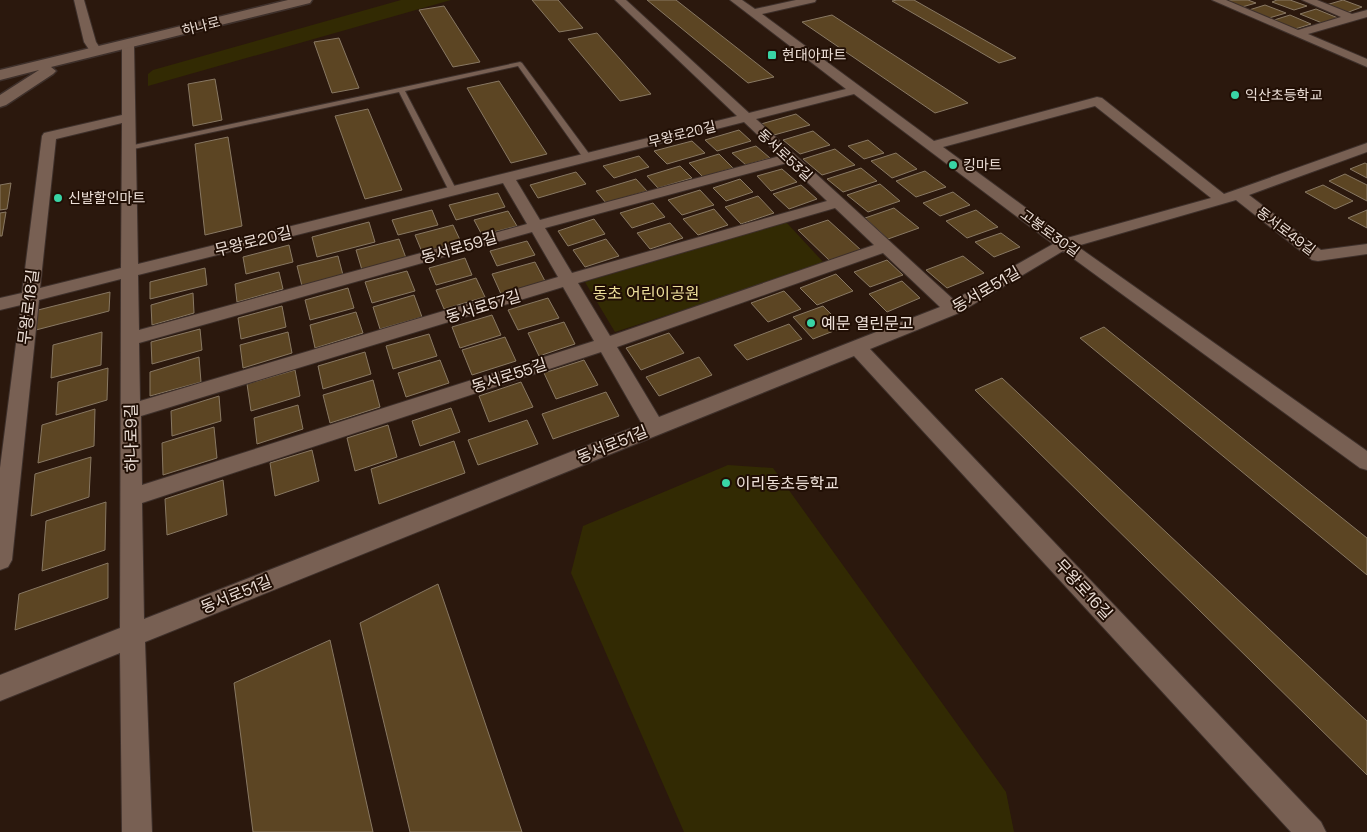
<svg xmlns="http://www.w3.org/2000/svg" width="1367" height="832" viewBox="0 0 1367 832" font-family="'Space Grotesk','Noto Sans KR',sans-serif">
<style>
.green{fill:#322a03}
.building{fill:#5c4523;stroke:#887863}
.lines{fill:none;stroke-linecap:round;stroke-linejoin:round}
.service-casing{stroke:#3e302b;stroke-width:2}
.minor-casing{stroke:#3e302b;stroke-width:2}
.tertiary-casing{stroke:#3e302b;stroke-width:3}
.service{fill:#786053;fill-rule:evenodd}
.minor{fill:#786053;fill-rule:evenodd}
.tertiary{fill:#786053;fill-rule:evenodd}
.poi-dot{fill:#39d4a5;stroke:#210f05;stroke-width:2}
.labels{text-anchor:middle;stroke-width:4;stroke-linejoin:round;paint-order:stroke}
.far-street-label{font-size:14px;fill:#ecdfd7;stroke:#210f05}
.far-poi-label{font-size:14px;fill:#ecdfd7;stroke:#210f05;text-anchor:start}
.street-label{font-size:16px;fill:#ecdfd7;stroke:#210f05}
.park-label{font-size:16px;fill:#ecde9a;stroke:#210f05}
.poi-label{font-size:16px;fill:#ecdfd7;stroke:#210f05;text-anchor:start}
</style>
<rect width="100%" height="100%" fill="#2b180d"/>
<g class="green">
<path d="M401,0H451L148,86V74L153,70Z"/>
<path d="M786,222L825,264L615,332L585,282Z"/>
<path d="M728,465L773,468L1006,792L1014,832H684L571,573L583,526Z"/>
</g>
<g class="building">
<path d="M532,0H558L583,28L559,32Z"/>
<path d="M647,0H676L774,77L748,83Z"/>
<path d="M897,0H914L1016,58L999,63L892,1Z"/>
<path d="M1225,0H1248L1256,3L1242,7Z"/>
<path d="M1277,0H1290L1307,6L1294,10L1272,2Z"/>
<path d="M1343,0L1362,7L1346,13L1326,5Z"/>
<path d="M1265,5L1286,13L1269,18L1249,10Z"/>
<path d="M444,6L480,62L453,67L419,10Z"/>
<path d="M1316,9L1338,18L1322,23L1300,14Z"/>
<path d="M832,15L968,103L935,113L802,22Z"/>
<path d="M1290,15L1311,24L1295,29L1274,20Z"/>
<path d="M597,33L651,94L620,101L568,39Z"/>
<path d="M339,38L359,88L332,93L314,42Z"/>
<path d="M215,79L222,120L193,126L188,84Z"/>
<path d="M499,81L547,154L511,163L467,88Z"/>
<path d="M368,109L402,190L365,199L335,116Z"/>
<path d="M796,114L810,125L774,135L761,124Z"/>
<path d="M739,130L751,141L717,151L705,140Z"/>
<path d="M813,131L830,145L800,154L783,140Z"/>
<path d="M228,137L242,226L205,235L195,144Z"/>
<path d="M868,140L884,153L864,159L848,146Z"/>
<path d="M692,141L705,153L667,164L654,151Z"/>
<path d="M756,146L770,158L746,165L732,153Z"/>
<path d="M835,149L855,165L822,175L803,159Z"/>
<path d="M896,153L917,169L892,178L871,161Z"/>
<path d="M719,154L733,168L703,177L689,163Z"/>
<path d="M639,156L649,167L614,178L603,166Z"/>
<path d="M1365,163L1367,164V178L1350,169Z"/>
<path d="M680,166L692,178L658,188L647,176Z"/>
<path d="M861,168L877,181L843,192L827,179Z"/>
<path d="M782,169L797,182L771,191L757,176Z"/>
<path d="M925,171L946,187L916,197L896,181Z"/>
<path d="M576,172L586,184L538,198L530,185Z"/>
<path d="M1345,174L1367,185V201L1329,181Z"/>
<path d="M636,179L647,191L606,203L596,191Z"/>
<path d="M740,179L753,192L726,201L713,188Z"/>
<path d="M11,183L7,209L0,210V185Z"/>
<path d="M880,184L900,201L868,212L847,195Z"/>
<path d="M801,185L817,199L789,209L773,194Z"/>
<path d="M1323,185L1353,201L1335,209L1305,192Z"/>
<path d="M700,190L714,205L682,215L668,200Z"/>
<path d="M953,192L970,205L940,216L923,203Z"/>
<path d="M498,193L505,207L456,220L449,205Z"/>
<path d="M758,196L774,213L741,224L725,207Z"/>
<path d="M653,203L665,217L632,228L620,213Z"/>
<path d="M894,208L919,228L888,239L865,218Z"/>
<path d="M714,209L728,225L698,235L683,219Z"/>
<path d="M432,210L438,225L398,235L392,220Z"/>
<path d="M976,210L998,227L967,238L946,221Z"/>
<path d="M1367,210V228L1348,218Z"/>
<path d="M508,211L517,226L482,235L474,220Z"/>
<path d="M6,212L2,236H0V213Z"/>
<path d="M594,219L605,234L568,246L558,231Z"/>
<path d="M828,220L861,250L830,261L798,230Z"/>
<path d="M369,222L375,242L317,257L312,237Z"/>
<path d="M670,223L683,238L650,249L637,233Z"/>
<path d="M453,225L461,242L422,252L415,235Z"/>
<path d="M1001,233L1020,247L994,257L975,242Z"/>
<path d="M399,239L406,258L362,270L356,250Z"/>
<path d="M606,239L619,256L585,267L573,250Z"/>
<path d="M527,241L535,255L497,266L490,251Z"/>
<path d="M289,245L293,262L246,274L243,257Z"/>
<path d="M338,256L343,275L302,286L297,266Z"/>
<path d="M963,256L984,273L947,288L926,270Z"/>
<path d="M465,258L472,275L436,285L429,268Z"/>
<path d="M887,260L903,275L870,287L854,272Z"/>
<path d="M535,262L545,281L501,294L492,274Z"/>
<path d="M205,268L207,285L150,299V282Z"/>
<path d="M407,271L415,291L372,303L365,282Z"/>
<path d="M279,272L283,289L237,302L235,284Z"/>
<path d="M836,274L853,291L817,305L800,288Z"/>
<path d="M476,278L485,297L444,309L436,290Z"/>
<path d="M902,281L920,298L887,312L869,294Z"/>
<path d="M348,288L354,308L310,320L305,300Z"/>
<path d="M784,291L801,309L768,322L751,303Z"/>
<path d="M110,292L109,311L36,330L38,310Z"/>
<path d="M193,293L194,313L152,325L151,305Z"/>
<path d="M414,295L422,317L380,329L373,307Z"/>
<path d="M548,298L559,318L518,330L508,310Z"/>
<path d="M282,306L286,327L241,339L238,318Z"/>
<path d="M823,306L844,327L813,339L793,317Z"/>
<path d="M356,312L363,333L315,348L310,325Z"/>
<path d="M492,315L501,335L460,348L452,327Z"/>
<path d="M564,322L575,344L539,356L528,333Z"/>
<path d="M789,324L802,339L747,360L734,345Z"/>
<path d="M1104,327L1367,538V575L1080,338Z"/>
<path d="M200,329L202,350L152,364L151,342Z"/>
<path d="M102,332L101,365L51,378L53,345Z"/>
<path d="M288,332L292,353L243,368L240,345Z"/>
<path d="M669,333L684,353L641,370L626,348Z"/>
<path d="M429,334L437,356L393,369L386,346Z"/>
<path d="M505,337L516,361L472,375L462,350Z"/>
<path d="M365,352L371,374L323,389L318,366Z"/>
<path d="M199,357L201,382L150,396V372Z"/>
<path d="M699,357L712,375L659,396L646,377Z"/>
<path d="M440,360L449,383L406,397L398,373Z"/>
<path d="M584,360L598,385L556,399L544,373Z"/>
<path d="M108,368L107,400L56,415L58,382Z"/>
<path d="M295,370L300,396L251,411L247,384Z"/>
<path d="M1002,378L1367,721V775L975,390Z"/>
<path d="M373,380L380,407L330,423L323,395Z"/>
<path d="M521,382L533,407L489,422L479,396Z"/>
<path d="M606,392L619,416L553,439L542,414Z"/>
<path d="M219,396L221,421L172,436L171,411Z"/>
<path d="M298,405L303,429L257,444L254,418Z"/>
<path d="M451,408L460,432L420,446L412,421Z"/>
<path d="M95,409L94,446L38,463L42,425Z"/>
<path d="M527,420L538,444L478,465L468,440Z"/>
<path d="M388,425L397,457L355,471L347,438Z"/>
<path d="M214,427L217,458L163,475L162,443Z"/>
<path d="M454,441L465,473L379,504L371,469Z"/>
<path d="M312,450L319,481L275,496L270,463Z"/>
<path d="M91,457L89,497L31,516L35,474Z"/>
<path d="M223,480L227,515L167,535L165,499Z"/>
<path d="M106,502L105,550L42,571L46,521Z"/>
<path d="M108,563V598L15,630L19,594Z"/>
<path d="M438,584L522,832H410L360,623Z"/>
<path d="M330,640L373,832H253L234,683Z"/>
</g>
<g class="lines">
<defs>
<path id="service" d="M520,62L522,63L590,155V159H584L518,66L405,91L457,191L453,193L449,191L399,92L129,150L125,148L129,146Z"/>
<g id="minor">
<path d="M74,0H84L96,42L102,51L100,54H92L84,42Z"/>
<path d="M615,0H626L749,113L846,89L730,0H742L755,9L796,0H816L815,2L762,14L934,141L1097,97L1102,98L1224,194L1367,143V152L1249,195L1321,250L1367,244V254L1318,261L1312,260L1236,200L1077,246L1367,451V470L1360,468L1063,251L959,313L870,349L1321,822L1326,832H1291L854,356L145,642L152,832H122L120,653L0,701V675L120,628L121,279L39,300L12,560L8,567L0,570V468L21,305L0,310V298L22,293L42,136L44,133L122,115V44L124,42L128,40L134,44L138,264L737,116ZM854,94L1053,244L954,300L756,119ZM1095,106L1211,198L1067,238L943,147ZM744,122L780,156L540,220L516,180ZM122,123L121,268L40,288L56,139ZM787,163L827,201L572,273L545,228ZM503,183L527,224L139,330L138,275ZM835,208L874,245L610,336L578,283ZM532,232L558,277L140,401L139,343ZM883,253L940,307L659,417L617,347ZM563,287L594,341L142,485L141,416ZM601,352L642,424L144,619L142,503Z"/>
<path d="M1212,0H1226L1298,30L1341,17L1302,0H1317L1352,14L1367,10V17L1308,34L1367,59V67Z"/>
</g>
<path id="tertiary" d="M288,0H312L310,3L51,67L56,71L53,74L6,105L0,107V95L39,70L0,80V70Z"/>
</defs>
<use href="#service" class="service-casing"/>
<use href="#minor" class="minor-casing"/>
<use href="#tertiary" class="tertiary-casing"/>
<use href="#service" class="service"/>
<use href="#minor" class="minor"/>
<use href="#tertiary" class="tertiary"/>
</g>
<g class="poi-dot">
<rect x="767" y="50" width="10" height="10" rx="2.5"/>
<circle cx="1235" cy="95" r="5"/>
<circle cx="953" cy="165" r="5"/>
<circle cx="58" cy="198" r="5"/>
<circle cx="811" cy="323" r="5"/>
<circle cx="726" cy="483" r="5"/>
</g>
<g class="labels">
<g class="far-street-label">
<text transform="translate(201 26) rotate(-14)" y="5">하나로</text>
<text transform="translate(682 134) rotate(-14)" y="5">무왕로20길</text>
<text transform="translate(785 155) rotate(43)" y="5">동서로53길</text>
<text transform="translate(1286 231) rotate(37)" y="5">동서로49길</text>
<text transform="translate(1050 233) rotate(36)" y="5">고봉로30길</text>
</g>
<g class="far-poi-label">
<text x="782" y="60">현대아파트</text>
<text x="1245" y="100">익산초등학교</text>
<text x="963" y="170">킹마트</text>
<text x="68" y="203">신발할인마트</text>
</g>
<g class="street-label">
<text transform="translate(253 241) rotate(-14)" y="6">무왕로20길</text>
<text transform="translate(459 247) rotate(-16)" y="6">동서로59길</text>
<text transform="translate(986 289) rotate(-30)" y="6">동서로51길</text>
<text transform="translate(483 306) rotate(-17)" y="6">동서로57길</text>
<text transform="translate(28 307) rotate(-83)" y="6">무왕로18길</text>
<text transform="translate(509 375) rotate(-18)" y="6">동서로55길</text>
<text transform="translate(131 438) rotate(-91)" y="6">하나로9길</text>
<text transform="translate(612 444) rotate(-22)" y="6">동서로51길</text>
<text transform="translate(1084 589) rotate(47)" y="6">무왕로16길</text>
<text transform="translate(236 594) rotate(-22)" y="6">동서로51길</text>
</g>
<g class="park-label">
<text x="646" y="299">동초 어린이공원</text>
</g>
<g class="poi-label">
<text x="821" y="329">예문 열린문고</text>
<text x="736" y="489">이리동초등학교</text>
</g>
</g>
</svg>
